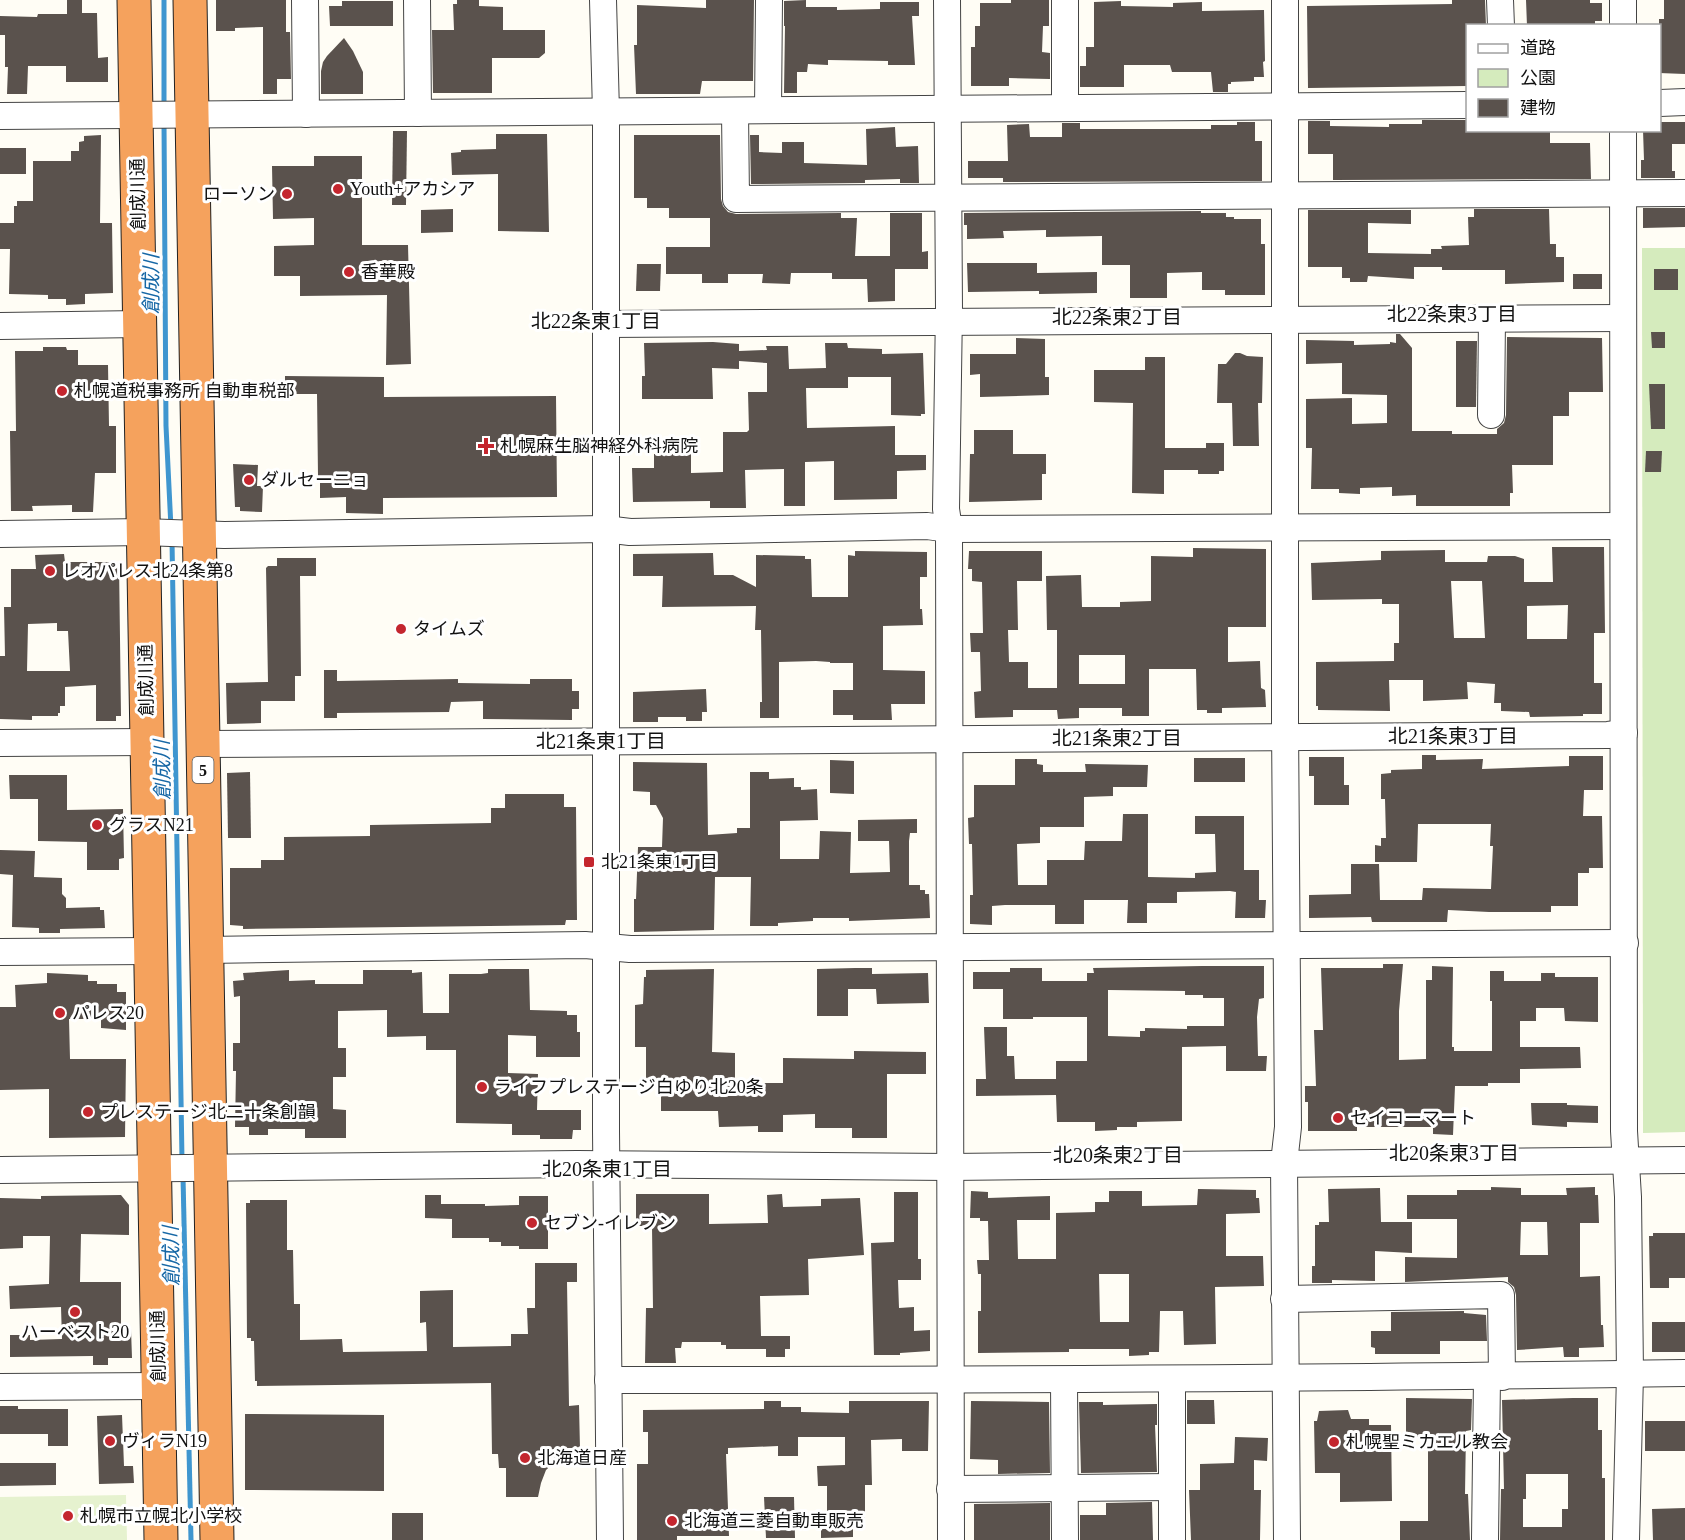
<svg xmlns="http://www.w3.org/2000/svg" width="1685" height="1540" viewBox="0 0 1685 1540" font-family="'Times New Roman','Noto Sans JP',serif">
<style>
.green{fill:#d5ebbd}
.pitch{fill:#e6f2cf}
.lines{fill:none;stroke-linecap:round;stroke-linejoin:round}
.stream{stroke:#3f96cf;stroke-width:5}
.building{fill:#5a524d;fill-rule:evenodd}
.minor-casing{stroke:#444;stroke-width:28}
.highway-casing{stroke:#222;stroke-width:35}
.minor{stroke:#fff;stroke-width:26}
.highway{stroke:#f5a25d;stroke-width:33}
.poi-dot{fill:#c4262e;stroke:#fff;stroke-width:2}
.labels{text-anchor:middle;stroke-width:6;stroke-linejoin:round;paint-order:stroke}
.shield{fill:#fff;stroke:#585858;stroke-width:1.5}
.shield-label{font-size:16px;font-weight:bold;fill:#111}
.poi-label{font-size:18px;fill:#111;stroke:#fff;text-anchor:start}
.street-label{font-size:18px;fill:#111;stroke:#fff}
.water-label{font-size:20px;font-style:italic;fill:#1768a6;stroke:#fff}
.neighbourhood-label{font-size:20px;fill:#111;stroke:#fff}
</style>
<rect width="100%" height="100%" fill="#fffdf5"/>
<path class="green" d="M1642,248H1685V1132L1643,1133Z"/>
<path class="pitch" d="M126,1495L127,1540H0V1497Z"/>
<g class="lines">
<g class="stream">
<path d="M164,108V0"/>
<path d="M164,123L166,426L171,528"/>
<path d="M172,540L182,1160"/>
<path d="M183,1176L191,1540"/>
</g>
</g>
<g class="building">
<path d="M67,0H82V13H97L98,58L108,57V82H66V66H28L27,94H7L8,67H5V35H0V16L37,17L38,14H67Z"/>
<path d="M216,0H286V32H290L291,79H277V94H263V27L235,28V31H216Z"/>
<path d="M457,0H479V6L503,7V30H545V53L539,58H492V93H433L432,30H454L453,4H457Z"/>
<path d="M706,0H754L753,81H702L700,94H636L634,45H637V5L706,8Z"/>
<path d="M806,0V7H837V10L880,9V2H919V16H912L915,65H888V61L828,60V65L808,64L807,72H797V93H784L785,26H784V1Z"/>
<path d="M1011,0H1049V26H1043L1042,52L1050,53V79L1009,78V86H971V47H975V26H980V3H1011Z"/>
<path d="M1452,0H1485L1486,26H1467V86L1308,88L1307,6L1452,4Z"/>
<path d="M1526,0H1590V3H1602V21H1595V26H1527Z"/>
<path d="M1664,0H1685V74L1659,73V19H1664Z"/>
<path d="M342,1H393V26H330L329,6H342Z"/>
<path d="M1121,1V6L1173,7V3L1202,2V11L1264,10L1265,61L1263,62L1264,77H1254V81L1231,82V84H1228V92H1213L1211,72H1172L1170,65H1124V87H1080V66H1086V47H1094V2Z"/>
<path d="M344,38L353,51L363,72V94H321V71L323,62L327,56Z"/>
<path d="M1422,120H1467V130H1550V143H1590L1591,179L1333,180V154H1308V121H1330V126L1389,127V124H1422Z"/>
<path d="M1237,122H1255V141H1262V181L1003,182V178H968V161H1008L1007,125L1029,124L1030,137H1062V123H1080V129H1211V125H1237Z"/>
<path d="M1659,122H1685V144H1672V171H1675V178H1641V160H1644L1643,130H1659Z"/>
<path d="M895,127L896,147L918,146L919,183H900V179L865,180V183L751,184L750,135H759V152L782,153V142H804V163L867,165L866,129Z"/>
<path d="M393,131H407L406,205H392Z"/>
<path d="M496,134H547L549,232L498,231V174L452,175L451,153L461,152V150L496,149Z"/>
<path d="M101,135L100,223H112L113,293L85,294V304L66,305V299H48V295L9,294L10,249H0V223H14V206H17V201H33V161H71V151H79V142L84,141V136Z"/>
<path d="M634,135H720L721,199L723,206L728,212L736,214L841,213V218H857L855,256H890V213H922V252L928,251V269H895V301L868,302L867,279H832V273H791L790,284L762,283L763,274H728V283H702V274H666V247H710V218H669V208H647V198H634Z"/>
<rect x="0" y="148" width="26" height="26"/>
<path d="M314,156H362V245H408L411,364L386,365L387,295L300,296V276H274V246L314,245V218L273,219L272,166H314Z"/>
<path d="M1643,208H1685V227L1643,228Z"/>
<path d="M453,209V232L421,233V210Z"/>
<path d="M1474,209H1549L1550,244H1556V257H1564V282L1505,284V270H1442V267H1414V279L1368,276L1367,282H1350V278H1342V267H1308V210H1411V224L1368,223V253L1431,254V249H1442L1441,246L1469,245L1468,217H1474Z"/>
<path d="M1201,211V213H1226V217H1234V219H1261V244H1265V295H1225V290H1202V272L1167,273V298H1130V265H1102V236L1046,237V230L1003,231L1004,238L967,239V225H964V213Z"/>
<path d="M967,263H1037V273L1097,272V293L1039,294V291L968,292Z"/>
<path d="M637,264H661L660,291H636Z"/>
<rect x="1654" y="269" width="24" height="21"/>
<rect x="1573" y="274" width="29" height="15"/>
<path d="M1651,332H1665V348H1652Z"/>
<path d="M1396,334H1400L1412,348V431H1452V434H1497V429L1504,423L1506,415L1507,337L1602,338L1603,392H1569V416H1553V465H1512L1513,493H1510V506H1416V495L1392,496V487L1360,488V494L1339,493V489H1311L1312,448H1306V399L1352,398V424L1387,423V395L1342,394V363L1306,364V340L1354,341V345L1390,344V342L1396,343Z"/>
<path d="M1016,338L1045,339V377H1049V395L980,397V374L970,375V354H1016Z"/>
<path d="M1456,341H1477L1476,407H1456Z"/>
<path d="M713,342L739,344V351L767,350L766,346H788L789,369L826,368L825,343H847L848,348L882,349V354L923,353L925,414H921V416L891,415V377H848V388H806L807,428L895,426V455H926V470L897,471V499L834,500V461L805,462V506H784V469L745,470L746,508H710V501L633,502L632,468H654V454H691V473L723,472V432H747L749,430L748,392H767V363L739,361V369L712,368L713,399H642V376H645L644,343Z"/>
<path d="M43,347H66L67,350H78V365H108L109,426H116V473H95L93,512H72V505L32,506L33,511H11L10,431H16L15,351H43Z"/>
<path d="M1235,353H1240L1247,356L1263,357L1262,403H1258L1259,446H1233L1232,403H1217L1218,364H1226Z"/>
<path d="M1145,357H1165V448H1206V443H1224V471H1219V474H1198V470H1164V494L1132,493L1133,403L1094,402V370H1145Z"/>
<path d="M285,376L384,377V397L556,396L557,497L383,498V514L346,513V497L320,498V476H318L317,394H285Z"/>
<path d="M1649,384H1665V429H1651Z"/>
<path d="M974,430H1013V454H1046V474H1042V500L969,502L970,454H974Z"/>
<path d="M1646,451H1662L1661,472H1645Z"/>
<path d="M233,464L258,465L257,486H263L262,512L240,511V507H235Z"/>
<path d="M1552,547H1604L1605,633H1594V683H1602V714H1583V716L1530,717L1529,712L1501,711V703H1494L1495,684L1467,682L1468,699L1423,701V680H1389L1390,711L1318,710V706H1316V662L1394,661V643H1399V604H1382V599L1312,600L1311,563L1381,560V551L1445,550V562H1487L1488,556H1515L1524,559V582H1553ZM1451,581H1482L1485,638H1454ZM1568,605L1567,639H1527V606Z"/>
<path d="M1193,548L1266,549V627H1228V662L1260,661L1261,688L1265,690L1266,707L1222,708V713H1207V710H1197L1196,669H1149V716H1122V708H1079V718L1058,719L1057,710H1013V717L975,718L974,692L981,691L980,652H971L970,633H983L982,582L972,581V569H968L969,551H1042V581H1017L1018,630H1008L1009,662H1028V688H1057V630H1047L1046,576L1081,575L1082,607H1120V602L1151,601V556L1193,557ZM1079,655H1125V684H1079Z"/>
<path d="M855,551L927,552V577H920V609H922L923,625L883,626V670L925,671V704H891L892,720H853V715H833V690H853V663H830V662L816,661L779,662V718H760V702H762L761,630H755L756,606L662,607L663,576H633V554L713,553L714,575H733L756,587V555L805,556V559H811L812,597H848V555L855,556Z"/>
<path d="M64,554L65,562H119L121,716H116V721H96V685L65,687V706H60V713H58V716H32V720L0,719V656H5L4,607H11V569H36L35,555ZM57,623V631H68L70,671H27L28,624Z"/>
<path d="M277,558H316V576H300L301,676H295V701H261V723L227,724L226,683L268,682L266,568L268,566H277Z"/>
<path d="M324,670H337V681L458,679V683L530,684V679H572V691H579V709H572V720L483,719V701L451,702L449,712L337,713V718H324Z"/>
<path d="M706,689L707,712H702V721H686V717H658V722H633V692Z"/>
<path d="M1422,755H1436V760L1483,759L1482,769L1569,766V756H1603V790H1584L1583,816H1602L1603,868H1589V873H1578V906H1551V912H1489L1448,910L1447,922H1372L1371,917L1309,918V895L1351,894V864H1379L1380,900H1422L1423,888L1491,889L1493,846H1490L1491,824H1418L1417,862H1375V845L1381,846V838H1386L1385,799H1381V774L1391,773V770L1422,769Z"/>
<path d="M1309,757H1344V785H1349V805H1314V776H1309Z"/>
<rect x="1194" y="758" width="51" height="24"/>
<path d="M1015,759H1037V764L1043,765V772H1086L1085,764L1148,765L1147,787H1113V796L1084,797V827H1040V843L1017,844L1018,885H1047V860H1084L1085,841H1122L1123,814H1148V877L1195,878V873L1216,872L1215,834H1195V816H1244V870H1259V900H1266L1265,918H1235L1236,892L1230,891L1177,892V903H1147V923H1127L1128,900H1084V924H1055V905H1005L992,906V925L970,924V895H973L972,844H969L968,818L974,817V785H1015Z"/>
<path d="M830,760L854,761V794L830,793Z"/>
<path d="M633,762L707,763L708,835L737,833V828H750V772H769V779L794,778V787H801V790L817,789L818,820L780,821V859H819L820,831L851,832L850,873L890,872L889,841H858V820L917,819V833H910L909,841V885H920V890H925V894H929L930,918L849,921V918H813V921L778,923V926H750L751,877H715L714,930L634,932V899H636L638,847H662L663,818L656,805H650V792L633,791Z"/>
<path d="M250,772L251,838H228L227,773Z"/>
<path d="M9,775H67V810L123,809L124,858L119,859V870H87V842L38,841V799H10Z"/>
<path d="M505,794H564V807H576L577,920H566L565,925L243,929V926L230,925V868H261V860H284V837L370,836V825L491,823V808H505Z"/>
<path d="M0,850L35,851L34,877L62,878V894L66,898V908L100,907V910H104L105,928L60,929V933H39V928L12,927L13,875L0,874Z"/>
<path d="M1383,964H1403L1399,1011V1060L1426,1059V980H1432V966L1453,967L1452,1047H1454V1051H1492V1001H1490V971H1504V981H1541V973H1555V977H1598V1022L1565,1021L1564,1008H1536V1021H1520V1047H1580L1581,1068L1520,1069V1083H1488V1086H1455L1453,1135L1433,1134V1127H1357V1131H1308V1102H1305V1086H1316L1314,1030H1323L1321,968H1383Z"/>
<path d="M1202,966H1264V998L1259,999L1257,1017L1258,1056H1267L1266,1071H1226V1046L1182,1047V1121L1137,1122V1127H1117V1130L1095,1131V1122H1057L1056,1095L976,1096V1079H986L984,1027H1007V1056H1014L1015,1079H1056V1061H1087V1017H1033V1019H1003V989H973V972H1010V968H1042V981H1087V973H1094L1093,968ZM1108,990L1185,991V995H1203V998H1224V1026H1187V1029L1145,1028V1031H1140V1037L1108,1036Z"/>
<path d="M855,968H872V974L928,973L929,1003L877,1004L876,989H848V1016H817V969Z"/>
<path d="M488,969H529L530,1010L567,1011V1015H577V1032H580V1057H536V1036L508,1035V1073L538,1074L537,1110H581V1130H573L572,1139H540V1135H512V1124L456,1123V1050H426V1036L387,1037V1010L338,1011V1048H346V1077H333V1109L346,1110V1138H305V1129H268V1135H249V1127H235L236,1071H233V1043H240V996L234,997L233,981L244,980L243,973L289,970V981L315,980V984H363V970H412V973L422,972L423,1013H449V974H481L488,973Z"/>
<path d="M714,969L712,1052L735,1053V1080H747V1083H783V1058L854,1059V1051L926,1052V1074H887V1138H852V1128H815V1114L783,1115V1132H758V1126L719,1127L718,1111H661V1080H646V1047H635V1005L643,1004L644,977H646V970Z"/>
<path d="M47,973L88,975V981H97V984H117V992H126V1030L101,1028V1019H69L70,1059H126L125,1137L49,1138V1089L0,1090V1007H16L15,985L47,983Z"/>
<path d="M1531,1103H1567V1105L1598,1106V1123L1567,1122V1127L1532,1125Z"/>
<path d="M1491,1187L1521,1188V1195H1567L1566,1188L1595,1187V1195H1598L1599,1223H1580V1277L1600,1276L1601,1325H1603L1604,1347L1579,1348V1357H1564L1563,1347L1517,1350L1516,1295L1514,1287L1508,1282V1277L1405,1282V1257L1457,1258V1219H1407V1195H1457V1190H1491ZM1521,1222H1547L1548,1255H1520Z"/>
<path d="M1380,1188L1381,1222H1412V1253L1375,1251V1281L1332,1280V1283H1312V1266H1315V1225H1319V1222H1329L1328,1189Z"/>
<path d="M1198,1189L1256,1190V1198H1259L1260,1213L1226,1214V1256H1263L1264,1286L1215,1287L1216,1344L1184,1345L1183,1311H1160L1159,1352H1149V1355L1129,1356V1349H1069V1352L978,1353V1311H981V1274H978L977,1260H989L988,1221H980V1218H970L971,1191L988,1192V1198L1050,1196V1220H1017L1018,1259H1056V1213L1095,1212V1202H1109V1191H1142V1206L1197,1205ZM1099,1274H1129V1322H1100Z"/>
<path d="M894,1192H918V1259H921V1280H898L899,1308L914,1307V1331L930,1330V1351L900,1353V1355H874L871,1243L894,1242Z"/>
<path d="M636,1194H709V1224L768,1223L767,1195L782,1194L783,1207L821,1206V1199L860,1198L864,1255L808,1259L809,1295L760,1296L761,1336H790V1349H785V1357H766V1349H726V1345H721V1342H682L681,1348H675L676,1363H645L646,1308H653L652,1226H636Z"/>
<path d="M121,1195L129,1205V1235L81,1234L80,1282H121V1329H131L132,1358H108V1365H93V1356L10,1357V1335H30V1340L62,1339L61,1307L10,1309L9,1286L49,1284L50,1236H23V1248L0,1249V1198L41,1199V1196Z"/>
<path d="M425,1195H441V1204H485V1206L519,1205V1196H548V1249H519V1246H501V1242H489V1238H452V1219L425,1218Z"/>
<path d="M250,1200H287V1250H293L294,1304H300V1340L342,1339L343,1352L427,1351L426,1322L420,1323V1291L453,1290V1347L511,1346V1334H528L527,1308H535V1263H577V1282H567L569,1406L579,1405L580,1449L558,1459L546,1470L541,1483L538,1497H506V1468H499L498,1454H492L491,1383L257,1386V1381H255L254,1341H251V1338H247L246,1203H250Z"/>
<path d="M1653,1233H1685V1278H1669V1288H1650L1649,1236H1653Z"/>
<path d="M1464,1311V1313L1486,1315L1487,1341H1440V1354H1375V1348L1371,1347V1331H1391V1312Z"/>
<rect x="1652" y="1322" width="33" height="30"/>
<path d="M1406,1398L1472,1399L1471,1430L1466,1431L1465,1494H1468L1470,1540H1400V1521H1428V1437H1406Z"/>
<path d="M1573,1398H1598V1430H1602V1478H1605V1540H1500L1501,1489H1504L1502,1400ZM1526,1474H1568V1509H1562V1527H1523V1499H1526Z"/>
<path d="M1187,1400H1214L1215,1424H1187Z"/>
<path d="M764,1401H781V1407H801V1412L849,1413V1401H929L928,1451H902V1439L871,1440L872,1485H865V1519H853V1537L821,1538V1516H827V1486H818L817,1466L845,1465V1437H798V1456H778V1446L728,1448V1454H726L729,1536H677V1540H637V1464H648V1432H643V1410L764,1409Z"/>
<path d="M971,1401L1049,1402L1050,1473L998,1474V1460L970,1459Z"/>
<path d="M1079,1402H1103V1405L1157,1404V1425H1155L1157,1472L1081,1473Z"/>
<path d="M0,1406H18V1409H68V1446H48V1434H0Z"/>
<path d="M1348,1410L1351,1419H1369V1425H1391L1392,1501L1340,1502V1473H1315L1314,1421H1317L1319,1411Z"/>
<path d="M245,1414L384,1415V1491L245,1490Z"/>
<path d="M122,1415L124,1466H133L134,1483L99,1484L97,1416Z"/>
<rect x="1645" y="1421" width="40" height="30"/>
<path d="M1235,1437L1268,1438L1267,1461L1254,1460V1490H1261L1260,1540H1191L1189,1490H1200V1464L1234,1463Z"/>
<path d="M0,1463H56V1485L0,1486Z"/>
<path d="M764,1497H794L795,1538H766Z"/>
<path d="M1152,1502L1153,1540H1080V1515H1106V1503Z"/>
<path d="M1050,1503V1540H974V1504Z"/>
<path d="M1685,1508V1540H1653L1652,1509Z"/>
<rect x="392" y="1513" width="31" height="27"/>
</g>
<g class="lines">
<defs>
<g id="minor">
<path d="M305,0L306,114"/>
<path d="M417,0L418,113"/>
<path d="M603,0L606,112V1131L610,1540"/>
<path d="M947,0L949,309L946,509L949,529L951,1540"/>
<path d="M1065,0V107"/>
<path d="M1285,0V723L1288,1127L1284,1163L1287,1540"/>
<path d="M1500,0L1501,26"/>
<path d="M1623,0V26"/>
<path d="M1660,103L1685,102"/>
<path d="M768,110L769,0"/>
<path d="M735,111L736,199L1685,193"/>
<path d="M0,116L1468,105"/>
<path d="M1623,130L1624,1131L1628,1197L1630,1374L1626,1540"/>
<path d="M606,324L1623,318"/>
<path d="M0,326L140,324"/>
<path d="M1491,415L1492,318"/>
<path d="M0,534L144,532L224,535L605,529L630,532L927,526L949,529L1623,526"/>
<path d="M0,743L146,742"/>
<path d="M202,744L1608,735L1624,733"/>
<path d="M206,950L585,945L630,949L1625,943"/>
<path d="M0,952L150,951"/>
<path d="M0,1170L577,1164L950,1167L1685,1160"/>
<path d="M1284,1299L1501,1295L1502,1377"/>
<path d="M608,1380C967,1380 1326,1379 1685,1373"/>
<path d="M1064,1380L1065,1540"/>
<path d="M0,1387L159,1386"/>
<path d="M950,1489L1172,1487"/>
<path d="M1172,1540V1379"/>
<path d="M1485,1540L1487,1377"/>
</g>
<g id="highway">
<path d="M134,0L161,1540"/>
<path d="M190,0L217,1540"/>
</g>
</defs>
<use href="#minor" class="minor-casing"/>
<use href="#highway" class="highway-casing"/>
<use href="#minor" class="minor"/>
<use href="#highway" class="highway"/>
</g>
<g class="poi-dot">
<circle cx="338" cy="189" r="6"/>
<circle cx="287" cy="194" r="6"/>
<circle cx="349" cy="272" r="6"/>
<circle cx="62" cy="391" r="6"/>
<path d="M483 437h6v6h6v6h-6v6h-6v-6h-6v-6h6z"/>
<circle cx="249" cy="480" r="6"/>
<circle cx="50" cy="571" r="6"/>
<circle cx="401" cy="629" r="6"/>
<circle cx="97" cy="825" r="6"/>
<rect x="583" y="856" width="12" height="12" rx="3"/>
<circle cx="60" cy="1013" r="6"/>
<circle cx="482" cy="1087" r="6"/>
<circle cx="88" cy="1112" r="6"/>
<circle cx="1338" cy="1118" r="6"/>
<circle cx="532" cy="1223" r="6"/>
<circle cx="75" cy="1312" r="6"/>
<circle cx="110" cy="1441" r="6"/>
<circle cx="1334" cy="1442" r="6"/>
<circle cx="525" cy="1458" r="6"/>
<circle cx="68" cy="1516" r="6"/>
<circle cx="672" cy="1521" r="6"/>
</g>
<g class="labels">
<rect class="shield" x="192.5" y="757" width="21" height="26" rx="4.5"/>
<g class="shield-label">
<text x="203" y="776">5</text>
</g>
<g class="poi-label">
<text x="350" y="195">Youth+アカシア</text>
<text x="275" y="200" text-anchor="end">ローソン</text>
<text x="361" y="278">香華殿</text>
<text x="74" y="397">札幌道税事務所 自動車税部</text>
<text x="500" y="452">札幌麻生脳神経外科病院</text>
<text x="261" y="486">ダルセーニョ</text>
<text x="62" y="577">レオパレス北24条第8</text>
<text x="413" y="635">タイムズ</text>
<text x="109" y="831">グラスN21</text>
<text x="601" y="868">北21条東1丁目</text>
<text x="72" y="1019">パレス20</text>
<text x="494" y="1093">ライフプレステージ白ゆり北20条</text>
<text x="100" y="1118">プレステージ北二十条創韻</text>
<text x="1350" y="1124">セイコーマート</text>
<text x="544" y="1229">セブン-イレブン</text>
<text x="75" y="1338" text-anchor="middle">ハーベスト20</text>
<text x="122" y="1447">ヴィラN19</text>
<text x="1346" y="1448">札幌聖ミカエル教会</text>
<text x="537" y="1464">北海道日産</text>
<text x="80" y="1522">札幌市立幌北小学校</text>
<text x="684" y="1527">北海道三菱自動車販売</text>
</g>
<g class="street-label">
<text transform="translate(138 194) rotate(-91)" y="6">創成川通</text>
<text transform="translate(146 680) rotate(-91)" y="6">創成川通</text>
<text transform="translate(158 1346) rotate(-91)" y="6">創成川通</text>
</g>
<g class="water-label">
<text transform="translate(151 284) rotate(-90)" y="7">創成川</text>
<text transform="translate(162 770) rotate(-91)" y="7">創成川</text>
<text transform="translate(171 1256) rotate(-91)" y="7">創成川</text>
</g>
<g class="neighbourhood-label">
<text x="1452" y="321">北22条東3丁目</text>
<text x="1117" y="324">北22条東2丁目</text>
<text x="596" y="328">北22条東1丁目</text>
<text x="1453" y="743">北21条東3丁目</text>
<text x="1117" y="745">北21条東2丁目</text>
<text x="601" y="748">北21条東1丁目</text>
<text x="1454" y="1160">北20条東3丁目</text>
<text x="1118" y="1162">北20条東2丁目</text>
<text x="607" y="1176">北20条東1丁目</text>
</g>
</g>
<rect x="1466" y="24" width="195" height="108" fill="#ffffff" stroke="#a0a0a0" stroke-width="1.5"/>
<rect x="1478" y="44" width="30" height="9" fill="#ffffff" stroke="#a0a0a0" stroke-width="1.5"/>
<text x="1520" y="54" font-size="18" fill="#111111">道路</text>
<rect x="1478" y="69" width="30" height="18" fill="#d5ebbd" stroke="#a0a0a0" stroke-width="1.5"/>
<text x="1520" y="84" font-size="18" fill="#111111">公園</text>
<rect x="1478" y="99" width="30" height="18" fill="#5a524d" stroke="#a0a0a0" stroke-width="1.5"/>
<text x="1520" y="114" font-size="18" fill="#111111">建物</text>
</svg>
